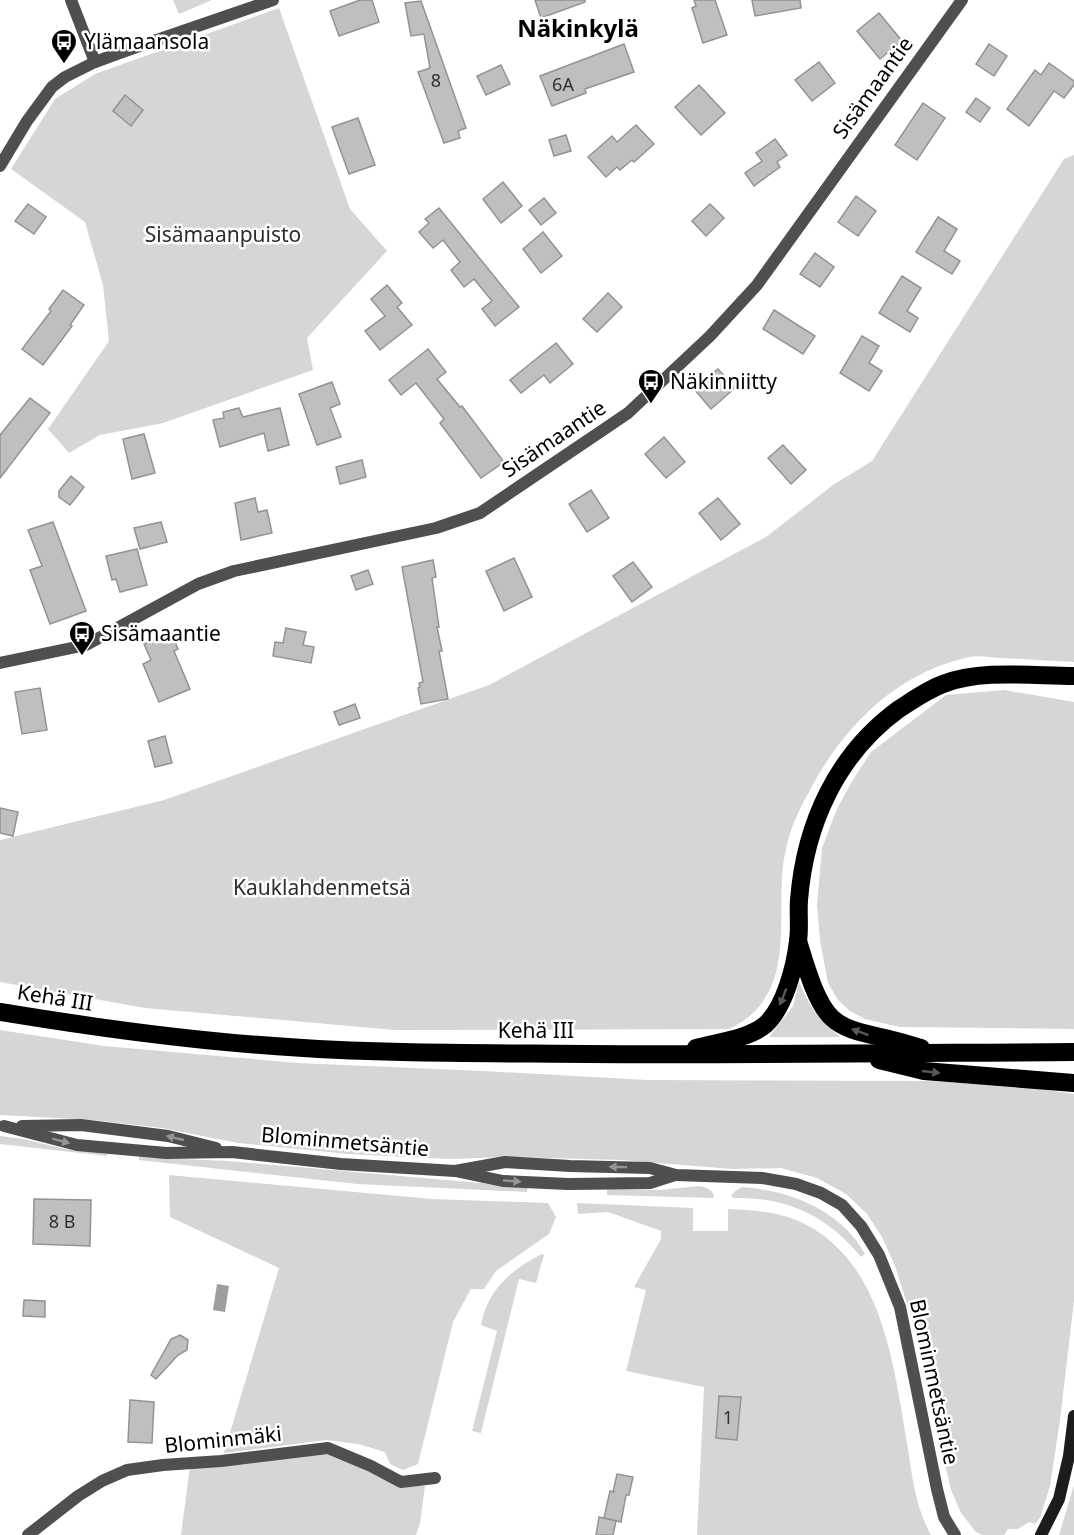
<svg xmlns="http://www.w3.org/2000/svg" width="1074" height="1535" viewBox="0 0 1074 1535" font-family="'Noto Sans',sans-serif">
<style>
.green{fill:#d6d6d6}
.water{fill:#9d9d9d}
.building{fill:#bfbfbf;stroke:#939393;stroke-width:1.5}
.lines{fill:none;stroke-linecap:round;stroke-linejoin:round}
.street{stroke:#4f4f4f;stroke-width:12}
.secondary{stroke:#1c1c1c;stroke-width:12}
.highway{stroke:#000;stroke-width:18}
.oneway{fill:#595959}
.oneway2{fill:#959595}
.labels{text-anchor:middle;stroke-width:5;stroke-linejoin:round;paint-order:stroke}
.number-label{font-size:18px;fill:#303030}
.poi-label{font-size:21px;fill:#000;stroke:#fff;text-anchor:start}
.street-label{font-size:21px;fill:#000;stroke:#fff}
.park-label{font-size:21px;fill:#2d2d2d;stroke:#fff}
.quarter-label{font-size:24px;font-weight:bold;fill:#000;stroke:#fff}
</style>
<rect width="100%" height="100%" fill="#fff"/>
<g class="green">
<path d="M173,0H212L179,14Z"/>
<path d="M279,8L350,209L387,251L307,338L313,370L163,423L100,435L69,453L48,429L109,341L103,285L85,222L11,169L55,99L95,74Z"/>
<path d="M1074,155V662C1050,661 1025,659 1001,658C991,658 979,655 969,657C896,673 844,726 810,790C800,808 790,828 786,849C773,903 797,972 752,1014C746,1020 737,1025 729,1029L395,1030L145,1008L0,982V840L164,800L489,685L766,537L833,485L872,461L1064,159Z"/>
<path d="M1004,690L1074,702V1029L900,1027L865,1019L850,1011L838,1000L828,983L820,940L817,905L822,848L836,811L851,783L871,752L946,695Z"/>
<path d="M799,981C807,1004 822,1022 840,1037H769L793,1006Z"/>
<path d="M0,1030L104,1046L298,1063L483,1071L647,1080L932,1081L1027,1087L1074,1094V1301L1060,1420L1050,1486L1040,1518L1035,1524L1029,1522L1018,1529H1008L1004,1535H982L976,1532L961,1513L951,1490L937,1429L932,1382L895,1266L882,1237L867,1214L846,1194L817,1178L781,1168L732,1169L622,1160L507,1157L451,1159L348,1154L238,1143L162,1128L93,1120L0,1115Z"/>
<path d="M0,1136L23,1139L65,1149L107,1154V1156L0,1144Z"/>
<path d="M139,1157L228,1161L528,1187L527,1192L357,1184L139,1160Z"/>
<path d="M169,1175L432,1199L548,1203L556,1217L549,1234L496,1271L484,1289H471L453,1322L418,1464L403,1470L390,1464L385,1452L358,1444L326,1440L224,1453L279,1268L170,1217Z"/>
<path d="M699,1186C706,1187 711,1189 714,1195L713,1198L607,1195V1189L660,1190Z"/>
<path d="M742,1187C789,1190 841,1210 865,1254L861,1257C826,1215 788,1197 733,1198L731,1196L735,1191Z"/>
<path d="M577,1203L693,1208V1231H728V1209C751,1210 774,1211 796,1220C882,1256 893,1362 907,1443C912,1474 915,1507 931,1535H697L704,1387L626,1371L646,1290L634,1287L661,1239V1231L608,1212L578,1214Z"/>
<path d="M542,1254L544,1255L536,1283L519,1279L481,1433L472,1431L497,1331L481,1325C487,1290 512,1269 542,1254Z"/>
<path d="M333,1454L402,1484L425,1486L420,1523L416,1535H181L190,1466Z"/>
<path d="M1074,1485V1535H1059Z"/>
</g>
<path class="water" d="M217,1284L229,1286L225,1312L213,1310Z"/>
<g class="building">
<path d="M360,0H372L379,22L339,36L330,11Z"/>
<path d="M535,0H585V2L541,18Z"/>
<path d="M694,0H715L727,35L703,43L692,8L696,6Z"/>
<path d="M752,0H800L801,8L755,16Z"/>
<path d="M421,1L466,128L458,131L460,138L444,143L418,72L430,68L424,34L411,36L405,3Z"/>
<path d="M879,13L902,41L880,59L857,31Z"/>
<path d="M624,44L634,72L585,89L586,93L552,106L540,76Z"/>
<path d="M989,44L1007,56L994,76L976,64Z"/>
<path d="M819,62L835,83L812,101L795,80Z"/>
<path d="M1049,63L1074,81V85L1064,98L1054,91L1029,126L1007,109L1035,70L1041,75Z"/>
<path d="M501,65L510,84L486,95L477,76Z"/>
<path d="M699,85L725,113L701,135L675,107Z"/>
<path d="M125,95L143,110L131,126L113,111Z"/>
<path d="M976,98L990,108L980,122L966,112Z"/>
<path d="M923,103L945,118L917,160L895,145Z"/>
<path d="M358,118L375,165L349,174L332,127Z"/>
<path d="M636,125L654,144L634,162L632,160L620,170L617,167L606,177L588,157L612,136L617,142Z"/>
<path d="M566,135L571,151L554,156L549,140Z"/>
<path d="M775,139L787,155L777,162L780,167L754,186L745,173L762,161L756,153Z"/>
<path d="M503,182L522,206L501,223L483,199Z"/>
<path d="M856,196L876,211L858,236L838,222Z"/>
<path d="M544,198L556,213L541,225L529,210Z"/>
<path d="M28,204L46,217L34,234L15,221Z"/>
<path d="M710,204L724,218L706,236L692,221Z"/>
<path d="M439,208L519,307L495,326L482,309L492,301L474,279L464,287L451,270L460,262L443,240L433,248L419,232L429,223L425,219Z"/>
<path d="M938,217L957,229L944,251L960,261L952,274L916,252Z"/>
<path d="M543,232L562,256L541,273L523,249Z"/>
<path d="M815,253L834,267L820,287L800,274Z"/>
<path d="M902,276L921,288L907,311L918,318L910,332L879,313Z"/>
<path d="M387,285L402,303L397,307L412,325L380,350L365,331L385,316L371,299Z"/>
<path d="M63,290L84,305L70,325L72,326L43,365L22,349L51,311L49,309Z"/>
<path d="M608,293L622,307L597,332L583,319Z"/>
<path d="M774,310L815,336L803,354L763,329Z"/>
<path d="M862,336L879,346L869,363L882,371L869,391L840,373Z"/>
<path d="M556,343L573,364L550,383L544,375L521,393L510,380Z"/>
<path d="M428,349L446,372L437,379L460,407L462,406L504,462L481,478L440,423L444,419L416,383L401,395L389,380Z"/>
<path d="M718,369L735,388L711,409L694,389Z"/>
<path d="M332,382L340,404L330,408L341,437L317,445L299,394Z"/>
<path d="M30,398L50,413L0,478V435Z"/>
<path d="M239,408L243,417L280,408L289,445L268,451L264,433L220,447L213,420L224,418L223,412Z"/>
<path d="M144,434L155,473L132,479L123,439Z"/>
<path d="M664,437L685,462L666,478L645,454Z"/>
<path d="M783,445L806,470L791,484L768,458Z"/>
<path d="M362,460L366,477L340,484L336,467Z"/>
<path d="M71,476L84,487L70,505L59,497V491Z"/>
<path d="M591,490L609,518L587,532L569,504Z"/>
<path d="M255,498L258,512L267,510L272,533L241,540L235,503Z"/>
<path d="M718,498L740,524L721,540L699,513Z"/>
<path d="M53,522L86,611L50,624L30,570L42,566L28,530Z"/>
<path d="M161,522L167,542L140,549L134,528Z"/>
<path d="M137,549L147,585L120,592L116,579L112,580L106,556Z"/>
<path d="M514,558L532,597L504,611L486,571Z"/>
<path d="M433,560L436,577L432,578L439,627H437L442,651H439L448,699L421,704L418,688L420,687L419,683L423,682L402,567Z"/>
<path d="M633,562L652,587L632,602L613,576Z"/>
<path d="M368,570L373,584L356,590L351,576Z"/>
<path d="M286,628L306,632L303,645L314,647L311,663L273,656L275,642L283,643Z"/>
<path d="M171,633L178,649L174,651L190,689L159,702L143,664L151,660L144,644Z"/>
<path d="M40,688L47,730L22,734L15,692Z"/>
<path d="M355,704L360,718L339,725L334,712Z"/>
<path d="M165,736L172,763L155,767L148,741Z"/>
<path d="M0,808L18,812L13,836L0,833Z"/>
<path d="M34,1199L91,1200L90,1246L33,1244Z"/>
<path d="M24,1300L45,1301V1317L23,1316Z"/>
<path d="M180,1335L188,1340L187,1350L178,1355L156,1379L151,1375L171,1339Z"/>
<path d="M719,1396L741,1397L737,1440L716,1438Z"/>
<path d="M130,1400L154,1402L152,1443L128,1442Z"/>
<path d="M617,1474L633,1477L629,1495H626L621,1522L604,1518L610,1491L615,1492H613Z"/>
<path d="M599,1517L616,1521L613,1535H596Z"/>
</g>
<g class="lines">
<g class="street">
<path d="M71,0L95,62"/>
<path d="M0,166L27,121L52,87L65,77L95,62L125,51L273,0"/>
<path d="M0,663L86,645L198,584L234,571L436,528L480,513L600,432L628,413L710,336L757,285L962,0"/>
<path d="M4,1126L77,1145L166,1153L232,1152L341,1164L455,1171L503,1181L568,1184L650,1183L675,1175"/>
<path d="M22,1126L81,1125L168,1136L216,1148"/>
<path d="M455,1171L505,1162L570,1166L650,1168L676,1175L762,1178L796,1184L821,1193L842,1205L861,1226L879,1255L900,1307L937,1489L944,1517L955,1535"/>
<path d="M28,1535L78,1496L102,1481L127,1470L163,1465L221,1461L328,1448L371,1466L401,1482L435,1478"/>
</g>
<path class="secondary" d="M1041,1535L1059,1499L1069,1456L1074,1416"/>
<g class="highway">
<path d="M798,941C805,963 815,1002 832,1018C847,1032 870,1034 889,1039C900,1041 910,1045 921,1048"/>
<path d="M0,1012C91,1027 182,1040 274,1046C378,1054 483,1053 587,1054C749,1055 912,1053 1074,1052"/>
<path d="M696,1048C718,1042 748,1039 765,1025C785,1007 795,966 798,941C800,928 798,914 799,900C805,824 837,754 899,709C913,700 927,690 943,684C981,669 1033,676 1074,676"/>
<path d="M879,1060L924,1071L1074,1083"/>
</g>
</g>
<defs><path id="oneway-solid" d="M-6-.8H1V-3.2L6.5 0L1 3.2V.8H-6Z" transform="scale(1.5)"/></defs>
<g class="oneway">
<use href="#oneway-solid" transform="translate(783 997) rotate(112)"/>
<use href="#oneway-solid" transform="translate(860 1032) rotate(-160)"/>
<use href="#oneway-solid" transform="translate(931 1072) rotate(6)"/>
</g>
<g class="oneway2">
<use href="#oneway-solid" transform="translate(175 1138) rotate(-167)"/>
<use href="#oneway-solid" transform="translate(61 1141) rotate(15)"/>
<use href="#oneway-solid" transform="translate(618 1167) rotate(-179)"/>
<use href="#oneway-solid" transform="translate(512 1181) rotate(4)"/>
</g>
<defs>
<symbol id="bus-pin" viewBox="-11 -11 22 30"><path d="M0 17L-7.5 6A9.5 9.5 0 1 1 7.5 6Z" fill="#000" stroke="#fff"/><path d="M-5-6H5V4H4V6H2V4H-2V6H-4V4H-5ZM-3.5-4V0h7V-4ZM-3.5 1.2v1.5H-2V1.2ZM2 1.2v1.5H3.5V1.2Z" fill="#fff"/></symbol>
</defs>
<g fill-rule="evenodd">
<use href="#bus-pin" x="49" y="27" width="30" height="40"/>
<use href="#bus-pin" x="636" y="367" width="30" height="40"/>
<use href="#bus-pin" x="67" y="619" width="30" height="40"/>
</g>
<g class="labels">
<g class="number-label">
<text x="436" y="87">8</text>
<text x="563" y="91">6A</text>
<text x="62" y="1228">8 B</text>
<text x="728" y="1424">1</text>
</g>
<g class="poi-label">
<text x="84" y="49">Ylämaansola</text>
<text x="670" y="389">Näkinniitty</text>
<text x="101" y="641">Sisämaantie</text>
</g>
<g class="street-label">
<text transform="translate(873 88) rotate(-54)" y="7">Sisämaantie</text>
<text transform="translate(554 439) rotate(-34)" y="7">Sisämaantie</text>
<text transform="translate(55 998) rotate(9)" y="7">Kehä III</text>
<text x="536" y="1038">Kehä III</text>
<text transform="translate(345 1142) rotate(5)" y="7">Blominmetsäntie</text>
<text transform="translate(934 1382) rotate(78)" y="7">Blominmetsäntie</text>
<text transform="translate(223 1440) rotate(-6)" y="7">Blominmäki</text>
</g>
<g class="park-label">
<text x="223" y="242">Sisämaanpuisto</text>
<text x="322" y="895">Kauklahdenmetsä</text>
</g>
<g class="quarter-label">
<text x="578" y="37">Näkinkylä</text>
</g>
</g>
</svg>
